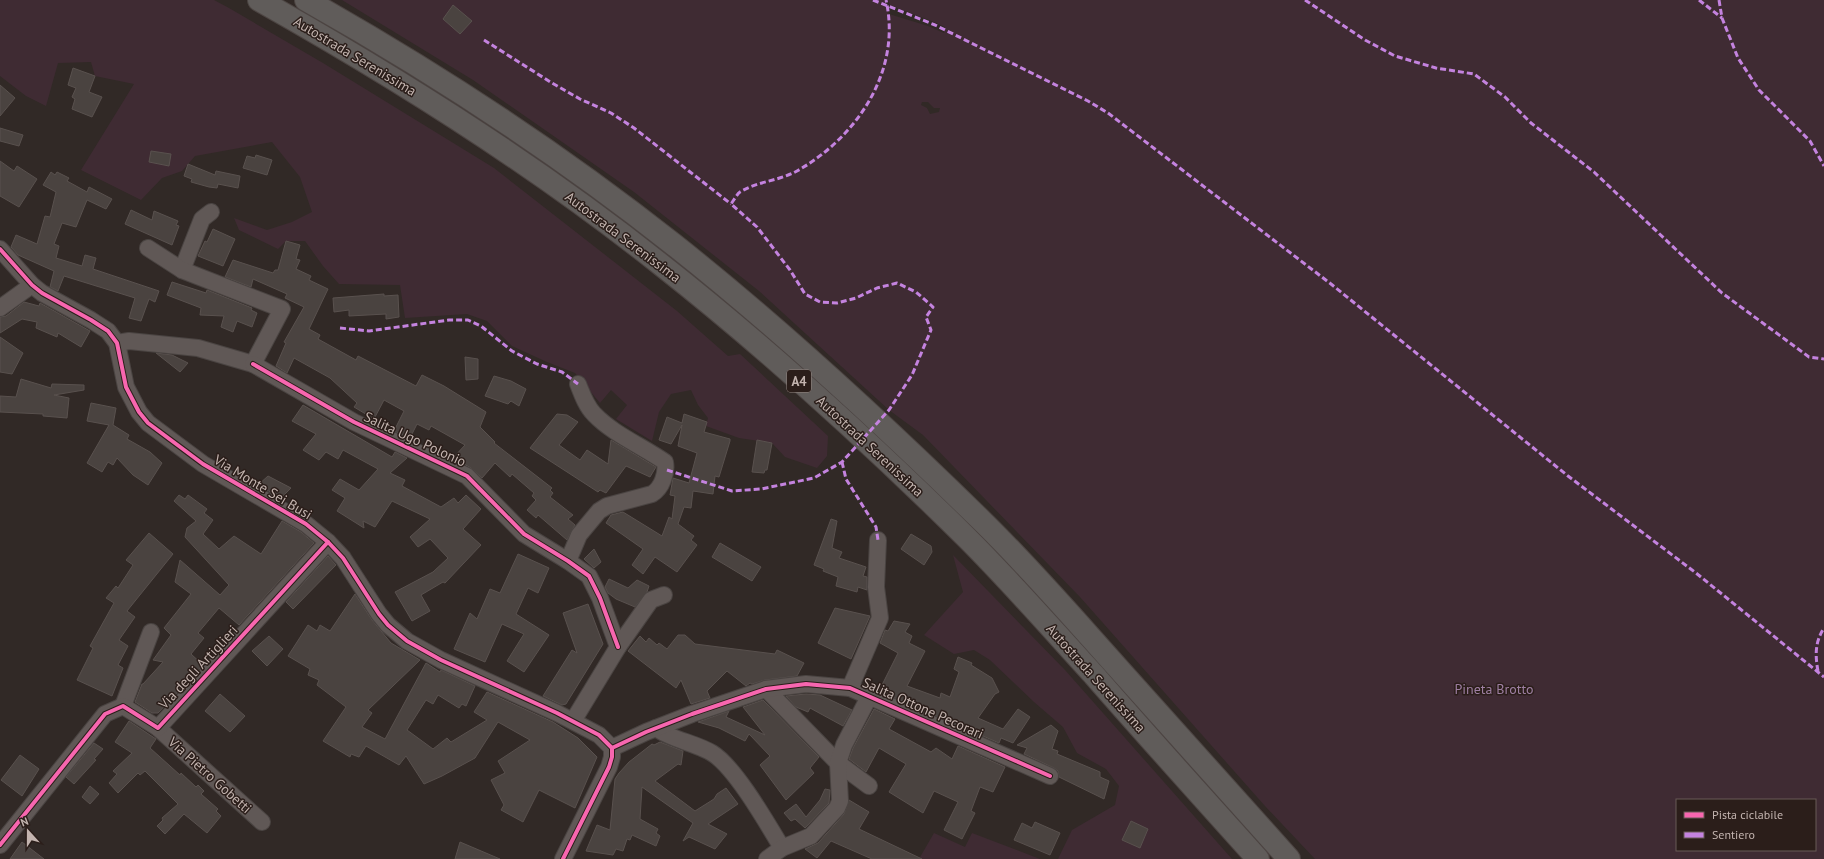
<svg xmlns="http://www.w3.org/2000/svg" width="1824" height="859" viewBox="0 0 1824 859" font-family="'PT Sans',sans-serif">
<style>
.green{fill:#3f2b33;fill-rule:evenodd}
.building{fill:#4a4340;stroke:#59514e}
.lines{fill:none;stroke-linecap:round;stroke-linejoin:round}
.street-casing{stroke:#4a4442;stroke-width:18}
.highway-casing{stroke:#4d4543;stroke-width:24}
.street{stroke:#605856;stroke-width:16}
.highway{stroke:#605c5a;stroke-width:22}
.quiet{stroke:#c483df;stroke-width:3;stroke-dasharray:6 3;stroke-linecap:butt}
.cycleway-casing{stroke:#2b1e1a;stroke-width:6}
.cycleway{stroke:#f766af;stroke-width:4}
.labels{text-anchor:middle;stroke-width:3;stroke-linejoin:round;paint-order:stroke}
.shield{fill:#2b1e1a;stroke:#958782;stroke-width:1}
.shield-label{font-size:13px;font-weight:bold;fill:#c3b4af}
.street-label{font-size:14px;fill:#c3b4af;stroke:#2b1e1a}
.park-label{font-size:14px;fill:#9e7fa2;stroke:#2b1e1a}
</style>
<rect width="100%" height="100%" fill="#312926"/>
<g class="green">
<path d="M0,0H214L229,8L323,63L494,168L677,311L728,356L740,354L828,436L827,456L817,468L785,457L772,443L739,438L706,426L708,418L698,405L691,390L671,394L659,412L652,441L616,419L627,405L611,390L600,403L575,373L547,362L512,346L487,321L467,314L405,318L400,285L339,284L323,266L305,241H286L278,249L239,230L234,218L267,230L292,222L312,212L300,177L272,142L195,156L182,171L162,178L141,200L81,170L134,84L95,76L91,62L58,63L46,106L26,96L0,76Z"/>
<path d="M342,0H884L889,14L928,26L944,33L945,27C927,18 908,13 890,5L888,0H1824V859H1315L1265,806L1080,597L923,435L889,410L759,291L634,192L473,80ZM922,102H928L934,108H940L939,112L930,114L927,108L921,105ZM1677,800H1815V850H1677Z"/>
<path d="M953,555L1065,670L1232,859H1058L1072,830L1115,805L1119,786L1106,769L1077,753L1063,727L1034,702L990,660L974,650L954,654L924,635L963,592Z"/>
<path d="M934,833L965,847L972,833L1040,859H919Z"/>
</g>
<g class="building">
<path d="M453,5L472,21L460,34L443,19Z"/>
<path d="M73,68L95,76L89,92L102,97L92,117L72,109L75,99L72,97L76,88L68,85Z"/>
<path d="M0,85L15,98L0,116Z"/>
<path d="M0,128L23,135L19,146L0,141Z"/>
<path d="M151,151L171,154L169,166L149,162Z"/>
<path d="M256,155L272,160L267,175L243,168L247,156L255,158Z"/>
<path d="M0,161L14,171L17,166L37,179L19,207L0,196Z"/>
<path d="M188,164L215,175L216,171L240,176L238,188L218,184L217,188L209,187L191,182L192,179L184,176Z"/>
<path d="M51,172L55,175L57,172L69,178L67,181L87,192L89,187L112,199L106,209L87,200L76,227L62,223L54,244L59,246L56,258L82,266L85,255L96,258L93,269L159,291L155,302L149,299L141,321L129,318L135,298L64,276L58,291L50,287L54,271L18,255L11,247L16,235L37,244L45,216L50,217L56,192L43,185Z"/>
<path d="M131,210L152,220L154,211L178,221L176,225L179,226L172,245L125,224Z"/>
<path d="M213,229L235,239L223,266L198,256L205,241L207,242Z"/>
<path d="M286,241L300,245L296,259L300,260L296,269L311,276L309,280L328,289L309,329L320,335L318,339L356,360L358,356L416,386L422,375L444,386L486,412L480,427L495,442L494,443L552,488L550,490L553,493L550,497L573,515L568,519L575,525L567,540L538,515L536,518L527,510L536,500L532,496L534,493L512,474L510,477L495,463L482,478L471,468L453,458L465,445L431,426L429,430L417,424L410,438L394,431L404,411L384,400L374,419L354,407L357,403L330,378L294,358L287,373L276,366L286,343L284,342L304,307L285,298L287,294L253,279L251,287L225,277L233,260L273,273L275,270H278Z"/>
<path d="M172,282L206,293L207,290L252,308L251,310L257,313L252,327L237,321L233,332L221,327L224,316L200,315L201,308L167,295Z"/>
<path d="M384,294V296L398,295L399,317L386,319V314L349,316V310L334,312L333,298Z"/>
<path d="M24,302L39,306L40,303L90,331L81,347L58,333L57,337L36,328L37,322L22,319L0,333V317L6,316Z"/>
<path d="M0,337L23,353L12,374L0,372Z"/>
<path d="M156,353L172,355L188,363L180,372Z"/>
<path d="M465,357L478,359V379L466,380Z"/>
<path d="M494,376L511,381L526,389L519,406L511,401L508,404L485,396Z"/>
<path d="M21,379L51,388L52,384L84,385V390L54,395L69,398L67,418L43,416V414L0,412V396L16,397Z"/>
<path d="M91,403L116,408L113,425L129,435L127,439L150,452L162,463L148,485L133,475L117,458L113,465L108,462L102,472L87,463L109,425L87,421Z"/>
<path d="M303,405L392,457L395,452L407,458L390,473L405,480L402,486L441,507L454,498L458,503L466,495L481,509L463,529L481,545L445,583L443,582L421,595L430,611L412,621L395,592L433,572L448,558L430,539L418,547L410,537L430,519L392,501L375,527L363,521L364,528L337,511L345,498L332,490L340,479L359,490L378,469L343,450L338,459L326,452L319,460L303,450L316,434L292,421Z"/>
<path d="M557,414L567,415L578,422L559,445L580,460L587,450L608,464L611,440L656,467L650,477L626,466L606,493L600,490L598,492L530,448Z"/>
<path d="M684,414L707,422L704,432L730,439V441L719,477L715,476L713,494L693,491L691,508L684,507L678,524L694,536L691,540L697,545L677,572L655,557L643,574L632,565L643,549L606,523L611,515L623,512L662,536L669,517L672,519L675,496L670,495L673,478L689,483L697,453L678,446L682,425L671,444L659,440L667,417L682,423Z"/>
<path d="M757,440L772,443L767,470H765L764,473L752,472Z"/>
<path d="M268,476L291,488L281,498L258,485Z"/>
<path d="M179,495L185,499L188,495L207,509L204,513L213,520L203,534L219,549L234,536L261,554L282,521L301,532L314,543L239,625L219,608L198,633L204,638L191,654L203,665L158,713H152L135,702L142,684H143L163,662L153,660L171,635L164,628L191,594L175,582L180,560L220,595L229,585L185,537L187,528L196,521L174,501Z"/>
<path d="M831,519L837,521L832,548L842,552L839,558L866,567L863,576L867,577V590L858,587L857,592L836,586L838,577L823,571L824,569L814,565Z"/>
<path d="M149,533L173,554L127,611L135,617L119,640L128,646L118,665L123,668L112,696L77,680L93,648L90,646L114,603L106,598L116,586L118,588L133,565L126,560Z"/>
<path d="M911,534L931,546L932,552L924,565L901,549Z"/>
<path d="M720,543L761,567L752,581L712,557Z"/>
<path d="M594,549L601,562L594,568L584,559Z"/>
<path d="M518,554L549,568L538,593L528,588L516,614L549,635L524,672L507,661L524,634L502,624L485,662L454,649L470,613L477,619L490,589L500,593Z"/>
<path d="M328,556L336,565L293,609L286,602Z"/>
<path d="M609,579L628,588L637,580L649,586L647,592L635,607L616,599L608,593L605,587Z"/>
<path d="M355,594L372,620L391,643L420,660L368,710L372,713L362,727L385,739L426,663L440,672L441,670L475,686L466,706L462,704L459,708L438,695L433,704L426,700L407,730L433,749L447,738L451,742L487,720L474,712L487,692L553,722L578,738L597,757L575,808L539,790L523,822L501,810L504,805L491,780L505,773L498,761L530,740L498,722L475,758L442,776L424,784L406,756L399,765L366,746L359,757L351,754L350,757L323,741L346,707L317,685L319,680L308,675L310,669L288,656L308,625L317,631L320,625L330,631Z"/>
<path d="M588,604L603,644L566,704L562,705L543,696L572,650L577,653L563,613Z"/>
<path d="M835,608L870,616L851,659L818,643Z"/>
<path d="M894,621L910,624L905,632L912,636L909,643L925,651L907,686L940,698L941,693L950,697L959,672L954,669L958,657L972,663L971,665L992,678L999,692L995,694L978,718L1003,729L1018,709L1030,717L1013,743L1001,738L999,743L879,691L898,653L880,643L885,630L888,631Z"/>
<path d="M678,635H685L695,644L775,654L777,650L804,663L797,676L765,680L752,684L750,683L746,686L727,671L707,691L710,698L691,704L681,680L676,688L628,651L640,636L646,642L649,638L657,645L659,643L667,649Z"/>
<path d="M269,636L283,649L267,666L252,651Z"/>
<path d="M220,694L245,716L230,732L205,711Z"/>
<path d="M806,694L820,695L852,710L843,726L810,708L808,712L796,707L786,696Z"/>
<path d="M763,700L819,757L810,768L814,773L786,800L760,765L770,756L749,734L745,741L719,728L698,722L729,711L726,717L765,735L743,707Z"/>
<path d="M874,709L895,719L889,729L931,752L936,748L952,759L958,746L1005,767L993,792L980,787L971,811L975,813L962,839L944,830L958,802L934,791L923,813L889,792L906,764L879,748L866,772L849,759L853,748Z"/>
<path d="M129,721L156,739L150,748L180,775L181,773L196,787L198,785L204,791L201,794L218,809L216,811L221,816L207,833L184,814L165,834L157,826L163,820L162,818L178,804L145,771L140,775L138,773L118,793L109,783L117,774L113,771L132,753L115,742Z"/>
<path d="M1051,725L1058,731L1052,749L1058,751L1057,754L1100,772V777L1109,781L1104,799L1059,777L1058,771L1054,768L1024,754L1027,748L1017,745Z"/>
<path d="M660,742L683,751L681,765L678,764L655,781L695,811L714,799L717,794L726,788L738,804L708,824L727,834L715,849L689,837L683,841L693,823L642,787L640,819L658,829L656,833L660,836L656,846L632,835L630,840L627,839L623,851L616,849L613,855L586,851L597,825L610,830L615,779L619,773L629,762L652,744L654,745Z"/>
<path d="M94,743L103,749L94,759L96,760L74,784L66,777Z"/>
<path d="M20,755L39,769L22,796L1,780Z"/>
<path d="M90,786L99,794L90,804L82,797Z"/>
<path d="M825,789L830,790L829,803L805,828L795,819L791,821L784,813L796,804L806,817L820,800Z"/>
<path d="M849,800L869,812L859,829L922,859H872L831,841L817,858L805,849L818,843L844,814Z"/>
<path d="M1131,821L1148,829L1140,848L1122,840Z"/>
<path d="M1035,822L1060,833L1050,855L1014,840L1022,823L1032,828Z"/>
<path d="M22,842L44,859H10Z"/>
<path d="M460,842L500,859H455Z"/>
</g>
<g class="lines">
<defs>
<g id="street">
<path d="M0,249L32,285L42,293L91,320L108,331L117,343L126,387L139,412L148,423L203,464L306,524L328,542L343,558L379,614L388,625L407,641L441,660L557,713L599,735L612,748"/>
<path d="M182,270L202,219L211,212"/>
<path d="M0,308L32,285"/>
<path d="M117,343L129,341L198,348L253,364L282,309L182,270L148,248"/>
<path d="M253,364L354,422L467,476L524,534L568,561L589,576L600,598L618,647"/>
<path d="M568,561L579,535L599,511L607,506L652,494C662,488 667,473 665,462C642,446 613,434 594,414C586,406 582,394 578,384"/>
<path d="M850,688L880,618L876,587L878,540"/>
<path d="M766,689L838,763L869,786"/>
<path d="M123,706L151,632"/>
<path d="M573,721L618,647L651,600L664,595"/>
<path d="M158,728L262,822"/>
<path d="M656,728C669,739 696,743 712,753C735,767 767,823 782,848"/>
<path d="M612,748L646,732L692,714L766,689L806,684L850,688L1050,776"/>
<path d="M0,845L105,714L123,706L158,728L328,542"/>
<path d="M563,859L609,767L612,757V748"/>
<path d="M767,859L782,848L811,836L837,808L840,801L838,763L844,745L870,695"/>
</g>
<g id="highway">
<path d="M259,0C398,78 534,164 659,263C767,348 870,442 967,538C1011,582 1052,629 1094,675C1148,737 1203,798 1258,859"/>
<path d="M306,0C434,72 558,153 673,244C782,330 884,425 983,522C1030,568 1073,618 1117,667C1174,731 1231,795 1289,859"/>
</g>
</defs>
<use href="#street" class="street-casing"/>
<use href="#highway" class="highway-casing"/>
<use href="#street" class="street"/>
<use href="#highway" class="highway"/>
<g class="quiet">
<path d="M873,0L935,25L1088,101L1108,113L1331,284L1568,476L1696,573L1824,677"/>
<path d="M1305,0L1365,40L1395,56L1436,68L1474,74L1505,97L1531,123L1594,172L1722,293L1809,357L1824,359"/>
<path d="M1699,0L1722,18"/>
<path d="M1719,0L1722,18L1738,58L1759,90L1810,141L1824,166"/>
<path d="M484,40L552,83L580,99L611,113L634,128L731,204"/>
<path d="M340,328L369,331L449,320H468L481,326L512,351L537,364L562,372L578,384"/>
<path d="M842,462L846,479L876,527L878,540"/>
<path d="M667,470L732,491L761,489L814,478L842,462L889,410L912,375L931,330L926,317L933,307L916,292L897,283L877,288L856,298L837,303L820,302L805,294L790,270L757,227L731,204C734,200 737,194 740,192C758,181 779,181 797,171C857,137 902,71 886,0"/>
<path d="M1818,671C1815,655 1815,642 1824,628"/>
</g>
<defs>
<g id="cycleway">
<path d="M0,249L32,285L42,293L91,320L108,331L117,343L126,387L139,412L148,423L203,464L306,524L328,542L343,558L379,614L388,625L407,641L441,660L557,713L599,735L612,748"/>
<path d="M253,364L354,422L467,476L524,534L568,561L589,576L600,598L618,647"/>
<path d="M612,748L646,732L692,714L766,689L806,684L850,688L1050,776"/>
<path d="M0,845L105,714L123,706L158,728L328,542"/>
<path d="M563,859L609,767L612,757V748"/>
</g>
</defs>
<use href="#cycleway" class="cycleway-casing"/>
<use href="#cycleway" class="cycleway"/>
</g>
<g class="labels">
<rect class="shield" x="787" y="370" width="24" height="22" rx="3"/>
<g class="shield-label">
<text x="799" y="386">A4</text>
</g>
<g class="street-label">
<text transform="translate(355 56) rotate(31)" y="5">Autostrada Serenissima</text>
<text transform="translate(623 237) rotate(37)" y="5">Autostrada Serenissima</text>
<text transform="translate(415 439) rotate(25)" y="5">Salita Ugo Polonio</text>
<text transform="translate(870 446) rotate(43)" y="5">Autostrada Serenissima</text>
<text transform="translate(263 487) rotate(31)" y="5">Via Monte Sei Busi</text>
<text transform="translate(198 667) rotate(-47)" y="5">Via degli Artiglieri</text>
<text transform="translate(1096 678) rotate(48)" y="5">Autostrada Serenissima</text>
<text transform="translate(923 708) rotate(24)" y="5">Salita Ottone Pecorari</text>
<text transform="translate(210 775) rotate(42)" y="5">Via Pietro Gobetti</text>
</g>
<g class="park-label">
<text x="1494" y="694">Pineta Brotto</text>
</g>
</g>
<rect x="1676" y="799" width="140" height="52" fill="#2b1e1a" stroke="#685a56"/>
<rect x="1684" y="812" width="20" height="6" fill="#f766af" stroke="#685a56"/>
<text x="1712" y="819" font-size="12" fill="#c3b4af">Pista ciclabile</text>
<rect x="1684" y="832" width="20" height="6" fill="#c483df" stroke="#685a56"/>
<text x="1712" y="839" font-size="12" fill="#c3b4af">Sentiero</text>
<g transform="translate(28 831) rotate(339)" stroke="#2b1e1a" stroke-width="3" paint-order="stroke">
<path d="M0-3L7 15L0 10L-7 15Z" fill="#c3b4af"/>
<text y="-6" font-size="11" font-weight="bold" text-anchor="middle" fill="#c3b4af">N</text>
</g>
</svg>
